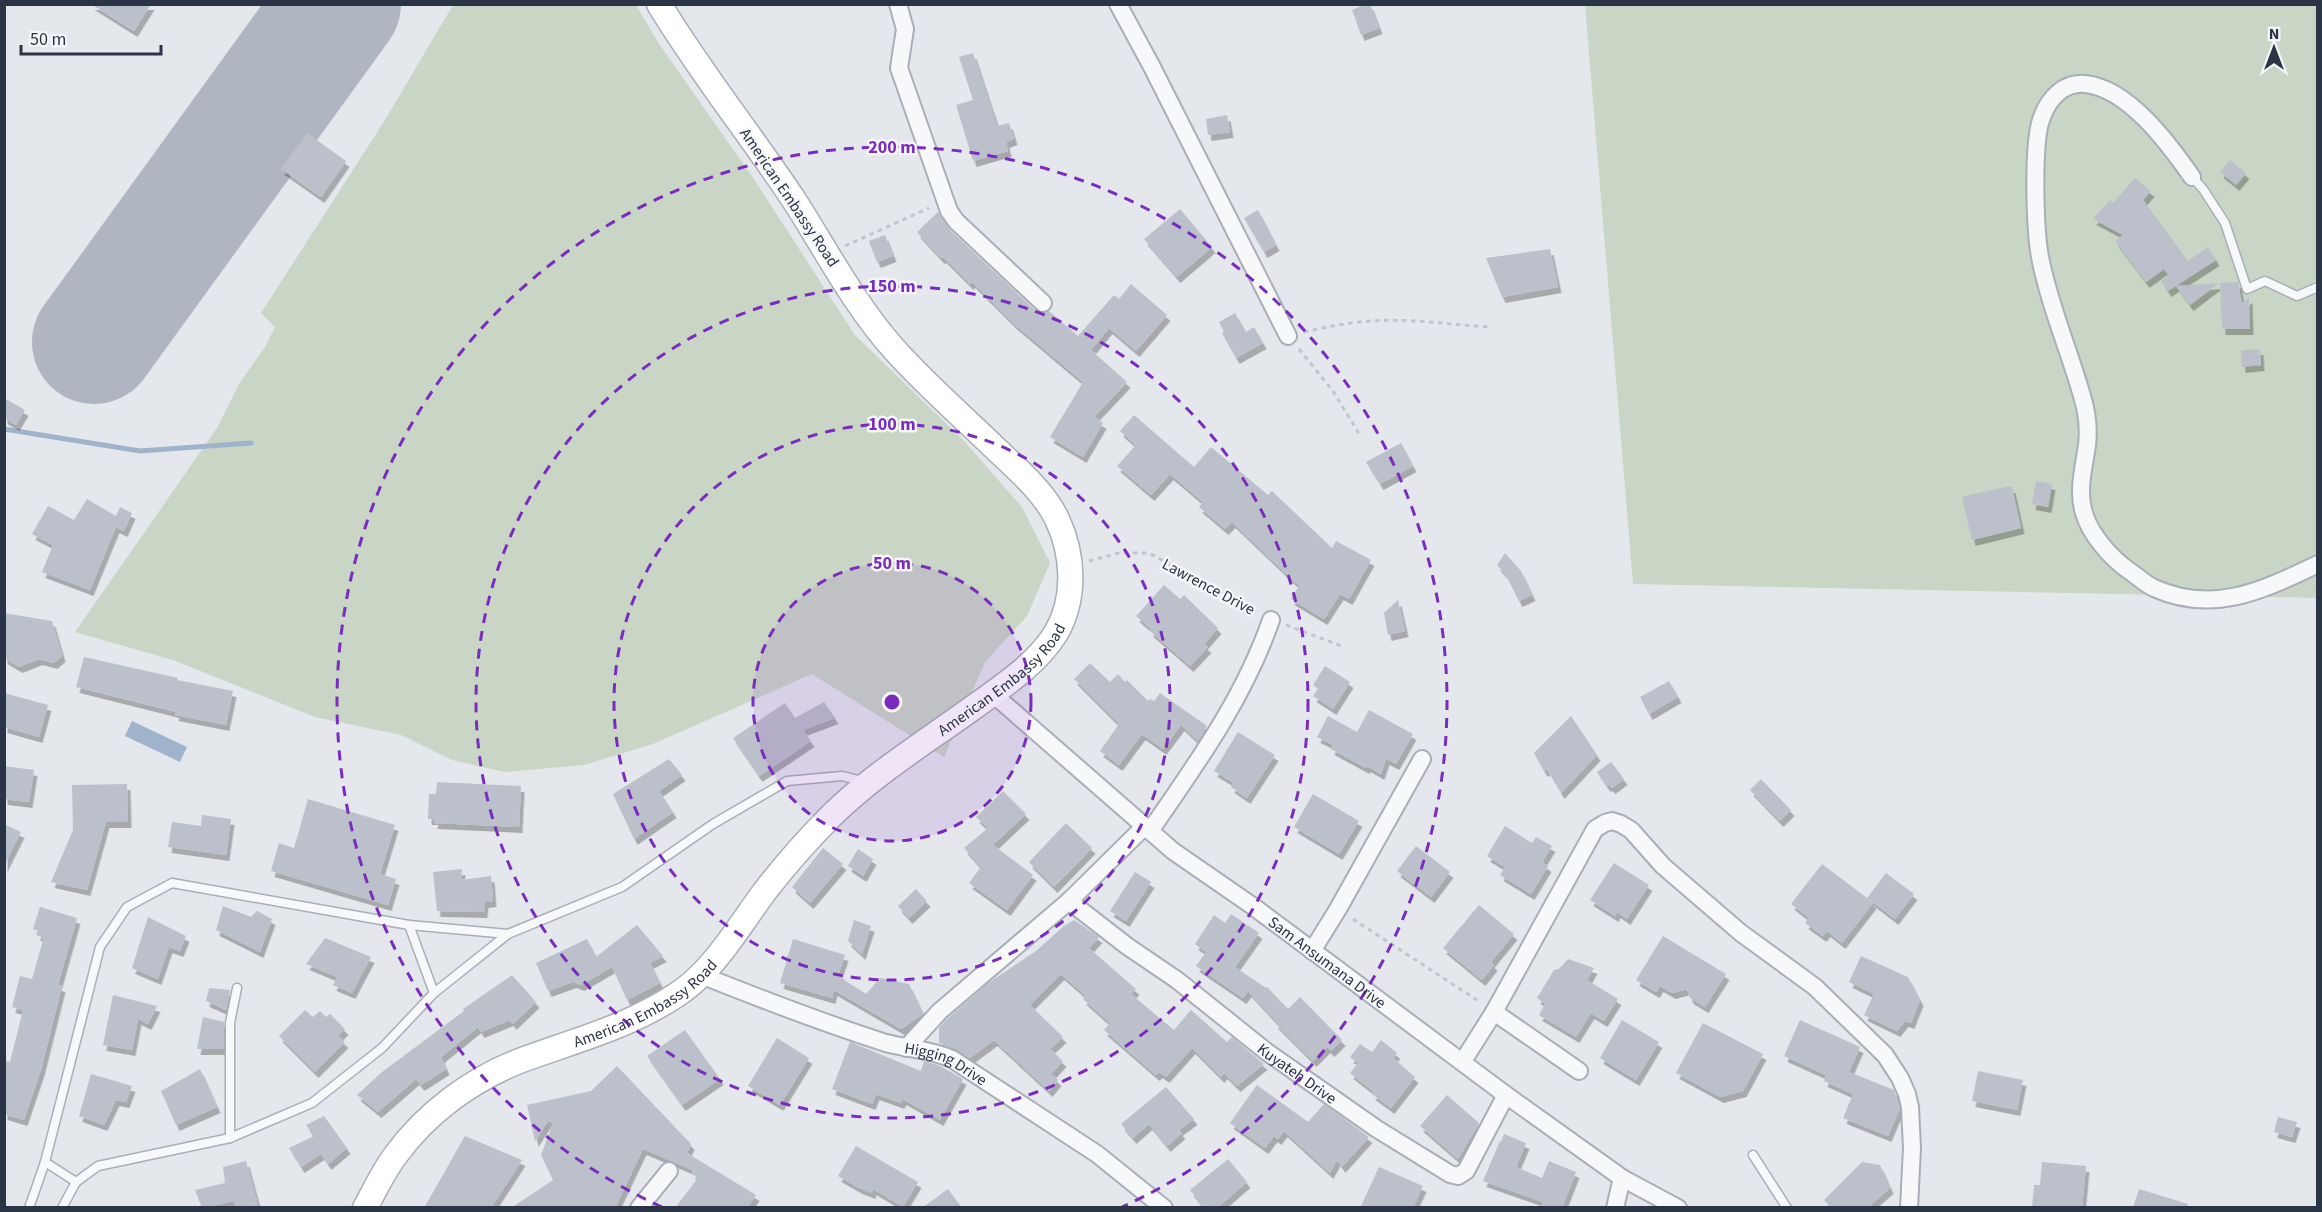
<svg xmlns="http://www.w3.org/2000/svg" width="2322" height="1212" viewBox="0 0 2322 1212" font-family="'Source Sans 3',sans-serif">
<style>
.green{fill:#c9d6c5}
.water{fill:#9fb4cc}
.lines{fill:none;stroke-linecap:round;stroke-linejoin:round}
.stream{stroke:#9fb4cc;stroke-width:5}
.runway{stroke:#b0b6c1;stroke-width:124}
.building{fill:#bbc0ca;filter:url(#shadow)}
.lane-casing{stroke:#a9aeb7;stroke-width:11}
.street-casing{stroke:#a9aeb7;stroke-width:20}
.secondary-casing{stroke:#a9aeb7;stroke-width:27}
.path{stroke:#c2c5cb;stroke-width:3;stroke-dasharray:4.5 4.5;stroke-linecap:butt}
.lane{stroke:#f7f8fa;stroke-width:8}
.street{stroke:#f7f8fa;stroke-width:16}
.secondary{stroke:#fff;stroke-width:24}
.ring{fill:none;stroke:#7b2cbf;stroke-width:3;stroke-dasharray:10 8}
.labels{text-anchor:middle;stroke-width:5;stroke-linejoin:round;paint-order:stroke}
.street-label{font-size:16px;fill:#2b3445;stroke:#f4f6f9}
.centre{fill:#7b2cbf;stroke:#f4f6f9;stroke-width:3}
.ring-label{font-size:18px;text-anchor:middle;font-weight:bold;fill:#7b2cbf;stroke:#f4f6f9;stroke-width:5;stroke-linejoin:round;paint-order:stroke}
</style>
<defs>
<filter id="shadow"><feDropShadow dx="3.5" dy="6" stdDeviation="0" flood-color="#0004"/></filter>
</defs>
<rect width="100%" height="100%" fill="#e4e7ec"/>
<g class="green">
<path d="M453,5H636L659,44L754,179L854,334L964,441L1022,507L1050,563L1027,616L985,662L944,757L812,674L653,744L584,765L505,772L452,760L401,735L315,717L173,660L75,632L217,428L239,384L265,347L275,327L261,313L385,120Z"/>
<path d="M1585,5H2317V598L1633,584Z"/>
</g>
<path class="water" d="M132,721L187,747L180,762L125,736Z"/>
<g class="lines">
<path class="stream" d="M4,429L140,451L251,443"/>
<path class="runway" d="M94,342L339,4"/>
</g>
<g class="building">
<path d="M91,4H151L134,31Z"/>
<path d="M1366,4H1370L1379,28L1361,35L1352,10Z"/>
<path d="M973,53L997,126L1009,123L1014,139L1006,142L1008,151L973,161L956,105L973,100L959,57Z"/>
<path d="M1227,115L1230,132L1208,135L1206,119Z"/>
<path d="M307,133L346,161L321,197L281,169Z"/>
<path d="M2230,160L2246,173L2236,185L2220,172Z"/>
<path d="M2135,178L2151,191L2143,200L2188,261L2208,247L2216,260L2168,291L2161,281L2169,276L2164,269L2146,282L2115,241L2123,235L2093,219L2110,200L2113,203Z"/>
<path d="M1180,209L1212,247L1177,277L1144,239Z"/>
<path d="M1258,210L1276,245L1264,252L1244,218Z"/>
<path d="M938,212L949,229L1036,311L1041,313L1049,311L1078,336L1114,295L1119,299L1131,284L1167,315L1136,351L1109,328L1091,350L1127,382L1094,417L1103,423L1083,457L1050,437L1083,382L1013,323L972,282L970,284L943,257L941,258L917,232Z"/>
<path d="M885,235L893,256L877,262L869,241Z"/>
<path d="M1550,249L1558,287L1502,297L1486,258Z"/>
<path d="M2238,282L2242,303L2249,297L2250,329H2222L2220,283Z"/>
<path d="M2219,283L2190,305L2176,286Z"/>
<path d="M1235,313L1246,332L1254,327L1263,343L1236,358L1222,333L1224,332L1219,322Z"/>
<path d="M2260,349L2261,365L2242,367L2241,350Z"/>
<path d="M4,398L25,410L16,425L4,418Z"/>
<path d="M1134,415L1194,467L1211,447L1268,495L1272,491L1332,548L1336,541L1371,560L1349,599L1340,594L1324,619L1291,599L1299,586L1232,522L1225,529L1199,507L1203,502L1170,474L1151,495L1117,466L1136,445L1120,431Z"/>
<path d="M1401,443L1413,466L1380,484L1366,462Z"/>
<path d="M2036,481L2052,484L2048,507L2032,504Z"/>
<path d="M2005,487H2012L2021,528L1972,540L1962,497Z"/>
<path d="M87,499L116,516L120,507L132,513L124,531L116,527L90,590L42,572L53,545L32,534L48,506L74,520Z"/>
<path d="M1505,553L1521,571L1532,595L1519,601L1506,575L1497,565Z"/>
<path d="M1164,585L1180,599L1184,595L1218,628L1204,644L1208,647L1190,666L1150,631L1151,629L1136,616Z"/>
<path d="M1398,600L1405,631L1388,635L1384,613Z"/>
<path d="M4,613L52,621L62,656L54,663L39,659L19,667L4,658Z"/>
<path d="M84,657L178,678L177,680L233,691L226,725L175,715L176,712L76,687Z"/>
<path d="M1090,663L1110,682L1118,674L1125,682L1127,680L1148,701L1150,699L1154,701L1160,693L1207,726L1198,741L1181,725L1163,749L1142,734L1119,765L1100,751L1119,724L1074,679Z"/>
<path d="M1325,666L1350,682L1333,709L1313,696L1318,689L1313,685Z"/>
<path d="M1669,681L1678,697L1649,714L1640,697Z"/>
<path d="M4,693L48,705L39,737L4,727Z"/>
<path d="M824,702L835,718L803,730L811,741L759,776L733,738L785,703L795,718Z"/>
<path d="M1369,710L1413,734L1396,764L1386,759L1381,774L1367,766L1366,768L1331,749L1333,745L1317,737L1328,716L1357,732Z"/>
<path d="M1571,716L1597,755L1561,793L1547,769L1544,771L1534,753Z"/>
<path d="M1238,732L1275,755L1247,798L1231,787L1234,783L1214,771Z"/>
<path d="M669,759L682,775L659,791L673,812L634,839L613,794Z"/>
<path d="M1611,762L1624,779L1612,788L1609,785L1607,786L1597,772Z"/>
<path d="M4,766L34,770L29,802L4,799Z"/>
<path d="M1761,779L1791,810L1780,821L1750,790Z"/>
<path d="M437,782L521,786L519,827L434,823L435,819H428L429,794H436Z"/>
<path d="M127,784L128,822H106L87,890L51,882L73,830L72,785Z"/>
<path d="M1003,791L1026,814L993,845L1033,875L1007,910L969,883L981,867L964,848L988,828L976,817Z"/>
<path d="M1313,794L1359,821L1339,854L1294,827Z"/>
<path d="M308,799L395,825L380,874L396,879L388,905L271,871L279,843L294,848Z"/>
<path d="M202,815L231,819L226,855L168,847L172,822L201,826Z"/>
<path d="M1066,823L1092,848L1054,887L1029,862Z"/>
<path d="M4,824L21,832L4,866Z"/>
<path d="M1505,826L1532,843L1536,837L1552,846L1542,862L1548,866L1531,894L1500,875L1505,867L1487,856Z"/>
<path d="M1416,846L1450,872L1431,897L1397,871Z"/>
<path d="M823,848L843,864L810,903L792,887Z"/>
<path d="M858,849L873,859L863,876L848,866Z"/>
<path d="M1614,863L1649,885L1627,919L1617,912L1615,916L1590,900Z"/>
<path d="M1822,864L1867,898L1886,873L1914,894L1895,919L1869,899L1873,903L1842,943L1827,931L1823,936L1805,923L1809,918L1791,904Z"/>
<path d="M462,869L461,880L491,876L493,901L485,902L484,912L437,911L433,872Z"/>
<path d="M1135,872L1151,882L1126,921L1110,911Z"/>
<path d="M916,889L927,901L909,918L898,906Z"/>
<path d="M1479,905L1514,934L1491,962L1494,965L1482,980L1443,948Z"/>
<path d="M223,906L251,917L257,911L272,919L260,952L216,930Z"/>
<path d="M40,907L77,918L58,985L62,986L41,1070L24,1120L4,1114V1060L10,1062L23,1010L12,1007L20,976L32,979L44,937L37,935L38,931L33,929Z"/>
<path d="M1231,914L1259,933L1235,967L1266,988L1267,987L1288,1009L1300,997L1342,1040L1331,1051L1327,1047L1313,1061L1275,1023L1276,1021L1248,991L1243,998L1196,966L1206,952L1195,944L1214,915L1225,923Z"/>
<path d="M148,917L186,936L180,951L169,947L158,979L132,968Z"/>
<path d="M854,920L871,926L862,954L848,941Z"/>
<path d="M1074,920L1099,937L1089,948L1136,989L1131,994L1163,1021L1174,1030L1191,1010L1227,1042L1232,1037L1264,1064L1237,1086L1224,1073L1221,1077L1192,1048L1166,1077L1159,1072L1156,1075L1104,1030L1110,1023L1083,999L1086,996L1061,974L1030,1005L1063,1037L1050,1049L1063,1061L1051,1074L1058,1080L1049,1091L994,1040L970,1058L956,1049L939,1043V1028L947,1019L987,984L1036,951L1064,926Z"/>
<path d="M637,925L663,956L650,963L660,983L627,1000L612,967L581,985L573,982L548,991L536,963L587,939L596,957Z"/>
<path d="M1663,936L1726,974L1705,1007L1690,998L1687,989L1672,993L1660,986L1656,992L1636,980Z"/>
<path d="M325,938L371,957L352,993L333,985L337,977L306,964Z"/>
<path d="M793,939L845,955L838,976L866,994L880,978L909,984L923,1014L901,1029L834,990L832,998L780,983Z"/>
<path d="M1861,956L1908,977L1920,1000L1911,1023L1905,1021L1897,1031L1864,1015L1874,994L1849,982Z"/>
<path d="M1568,959L1594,968L1587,980L1618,999L1604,1021L1591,1013L1576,1037L1539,1015L1545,1004L1537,998L1554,970L1559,969Z"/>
<path d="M512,975L536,1002L513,1024L510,1020L481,1032L478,1027L441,1057L446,1069L421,1085L416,1079L378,1112L357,1095L382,1072L464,1011L463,1009Z"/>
<path d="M209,988L230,990L226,1010L206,1001Z"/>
<path d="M113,995L157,1006L148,1024L138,1019L132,1050L103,1045Z"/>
<path d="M305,1010L313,1017L320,1011L326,1017L330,1014L345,1029L338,1036L345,1042L315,1072L279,1036Z"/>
<path d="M203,1017L224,1022V1049H197Z"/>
<path d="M1622,1020L1659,1042L1636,1080L1600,1058Z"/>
<path d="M1800,1020L1860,1047L1849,1072L1894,1090L1900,1108L1888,1136L1843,1118L1853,1094L1824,1081L1826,1075L1784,1056Z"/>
<path d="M1703,1023L1763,1054L1743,1091L1720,1097L1676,1073Z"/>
<path d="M685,1030L720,1079L682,1105L647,1056Z"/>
<path d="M777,1038L809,1058L780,1105L748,1086Z"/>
<path d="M1381,1040L1397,1053L1393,1058L1415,1077L1391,1108L1372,1094L1374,1092L1350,1073L1358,1063L1350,1057L1360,1044L1372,1052Z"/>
<path d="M850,1042L921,1071L924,1061L940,1066L963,1079L940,1120L903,1099L901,1103L876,1094L872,1104L832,1089Z"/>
<path d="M617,1066L691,1144L687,1153L756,1195L747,1208H675L698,1178L692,1174L693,1170L643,1149L615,1208H511L553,1180L541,1155L553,1123L548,1121L535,1141L527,1105L591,1091Z"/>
<path d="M200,1069L217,1107L176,1125L161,1091Z"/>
<path d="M1978,1071L2023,1080L2017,1110L1972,1101Z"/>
<path d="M91,1074L132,1086L126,1102L116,1100L104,1125L79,1116Z"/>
<path d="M1257,1085L1308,1122L1324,1104L1369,1137L1342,1167L1337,1160L1330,1173L1284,1131L1278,1139L1274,1136L1265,1148L1230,1123Z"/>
<path d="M1166,1087L1194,1119L1179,1130L1182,1133L1167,1146L1149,1124L1133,1138L1121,1124Z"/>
<path d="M1447,1095L1479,1123L1458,1159L1420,1126Z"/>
<path d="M324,1116L347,1148L328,1164L321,1154L301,1167L289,1148L314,1136L306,1125Z"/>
<path d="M2278,1117L2297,1122L2292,1137L2274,1132Z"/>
<path d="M1504,1134L1526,1143L1516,1167L1542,1178L1549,1161L1576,1172L1562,1208H1541L1543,1202L1483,1181L1500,1141L1501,1142Z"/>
<path d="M465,1136L522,1160L491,1208H424Z"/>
<path d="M856,1146L918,1182L903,1207L873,1189L872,1193L859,1188L838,1176Z"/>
<path d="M1228,1159L1247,1182L1217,1208H1204L1190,1190Z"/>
<path d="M246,1161L258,1205L236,1208L234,1201L202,1208L195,1190L225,1183L223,1167Z"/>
<path d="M1862,1162L1880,1165L1890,1188L1867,1208H1831L1824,1200Z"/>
<path d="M2042,1162L2086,1166L2082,1208H2032L2034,1185H2040Z"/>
<path d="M1379,1167L1423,1186L1413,1208H1360Z"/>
<path d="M948,1189L962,1208H922Z"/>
<path d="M2139,1189L2188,1204L2187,1208H2133Z"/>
</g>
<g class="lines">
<defs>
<g id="lane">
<path d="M2192,177L2203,189L2225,223L2247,289L2265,281L2297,296L2318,287"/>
<path d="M409,925L508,934"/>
<path d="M434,993L508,934L622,887L713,824L787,781L842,776L866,782"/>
<path d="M230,1138V1023L237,988"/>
<path d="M1753,1155L1787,1208"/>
<path d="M45,1162L76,1182"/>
<path d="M29,1208L45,1162L100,947L127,907L172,883L409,925L434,993L382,1048L312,1103L230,1138L98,1166L76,1182L62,1208"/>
</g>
<g id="street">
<path d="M898,4L905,29L899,68L949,211L956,221L1043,303"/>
<path d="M1118,4L1152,67L1288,336"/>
<path d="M2192,177C2169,144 2128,88 2085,84C2064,82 2049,98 2042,117C2032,141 2035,230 2040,257C2049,304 2069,350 2082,396C2087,412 2089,428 2087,445C2084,467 2077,491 2084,513C2090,534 2110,557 2128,570C2136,575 2145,584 2154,588C2214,615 2263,590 2318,564"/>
<path id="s1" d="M993,694L1173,851L1254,907L1506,1095L1622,1178L1678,1208"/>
<path d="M1150,831C1197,763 1244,698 1271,620"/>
<path id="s2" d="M1069,901L1127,946L1177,980L1267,1052L1377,1129L1450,1174L1458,1176L1466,1171L1506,1095"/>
<path d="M1312,951L1338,909L1422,759"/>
<path id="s3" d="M701,975C761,999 823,1023 886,1043C908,1049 930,1049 952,1059L1097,1154L1164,1208"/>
<path d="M1494,1012L1579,1071"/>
<path d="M906,1048L940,1011L1069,901L1145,826"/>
<path d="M1463,1061L1494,1012L1595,829L1605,823L1612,821L1621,824L1631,830L1663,866L1741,933L1815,987L1885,1055L1900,1078L1907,1094L1910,1107L1912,1148L1909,1208"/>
<path d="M639,1208L669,1171"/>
<path d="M1615,1208L1622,1178"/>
</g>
<g id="secondary">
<path id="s4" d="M365,1208C375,1190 383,1172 395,1156C426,1113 472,1079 522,1060C576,1040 629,1027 678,994C715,969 739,926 765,891C786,864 808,839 832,815C875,773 927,741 974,707C1003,686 1037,664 1056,633C1076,599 1074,555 1057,519C1044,492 1018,470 996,449C962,416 925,384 893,348C854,304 826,250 794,200C750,134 700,72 659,4"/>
</g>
</defs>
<use href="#lane" class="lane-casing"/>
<use href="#street" class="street-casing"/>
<use href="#secondary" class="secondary-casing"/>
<g class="path">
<path d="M845,246L929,208"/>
<path d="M1304,332C1327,327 1350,322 1373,321C1412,318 1451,325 1490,327"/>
<path d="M1299,349L1333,391L1361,437"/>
<path d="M1089,561L1119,553H1149L1256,611"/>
<path d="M1286,625L1344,647"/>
<path d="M1353,919L1480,1002"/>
</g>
<use href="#lane" class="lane"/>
<use href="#street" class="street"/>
<use href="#secondary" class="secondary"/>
</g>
<circle cx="892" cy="702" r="139" fill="#7b2cbf" fill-opacity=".12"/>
<g class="ring">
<circle cx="892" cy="702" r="139"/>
<circle cx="892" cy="702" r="278"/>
<circle cx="892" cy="702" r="416"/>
<path d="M662 1207A555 555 0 1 1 1122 1207"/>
</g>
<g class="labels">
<g class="street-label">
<text transform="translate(790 197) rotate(56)" y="6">American Embassy Road</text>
<text transform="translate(1209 586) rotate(28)" y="6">Lawrence Drive</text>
<text dy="6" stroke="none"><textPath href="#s4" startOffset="846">American Embassy Road</textPath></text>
<text dy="6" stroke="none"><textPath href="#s1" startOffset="429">Sam Ansumana Drive</textPath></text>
<text dy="6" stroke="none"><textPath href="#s4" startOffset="358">American Embassy Road</textPath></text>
<text dy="6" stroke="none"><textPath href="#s3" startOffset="261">Higging Drive</textPath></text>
<text dy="6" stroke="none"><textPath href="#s2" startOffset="286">Kuyateh Drive</textPath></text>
</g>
</g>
<circle cx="892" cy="702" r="9" class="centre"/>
<g class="ring-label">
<text x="892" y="153">200 m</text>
<text x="892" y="292">150 m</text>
<text x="892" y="430">100 m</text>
<text x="892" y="569">50 m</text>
</g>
<rect width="2322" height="1212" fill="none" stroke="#2b3445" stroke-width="12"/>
<g transform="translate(2274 48)" stroke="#f4f6f9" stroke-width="4.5" paint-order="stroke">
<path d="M0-4.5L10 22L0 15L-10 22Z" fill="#2b3445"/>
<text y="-9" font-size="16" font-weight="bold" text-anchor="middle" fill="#2b3445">N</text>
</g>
<path d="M21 45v9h140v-9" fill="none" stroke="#2b3445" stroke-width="3"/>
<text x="30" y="45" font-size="18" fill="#2b3445" stroke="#f4f6f9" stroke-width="4.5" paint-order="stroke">50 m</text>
</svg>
